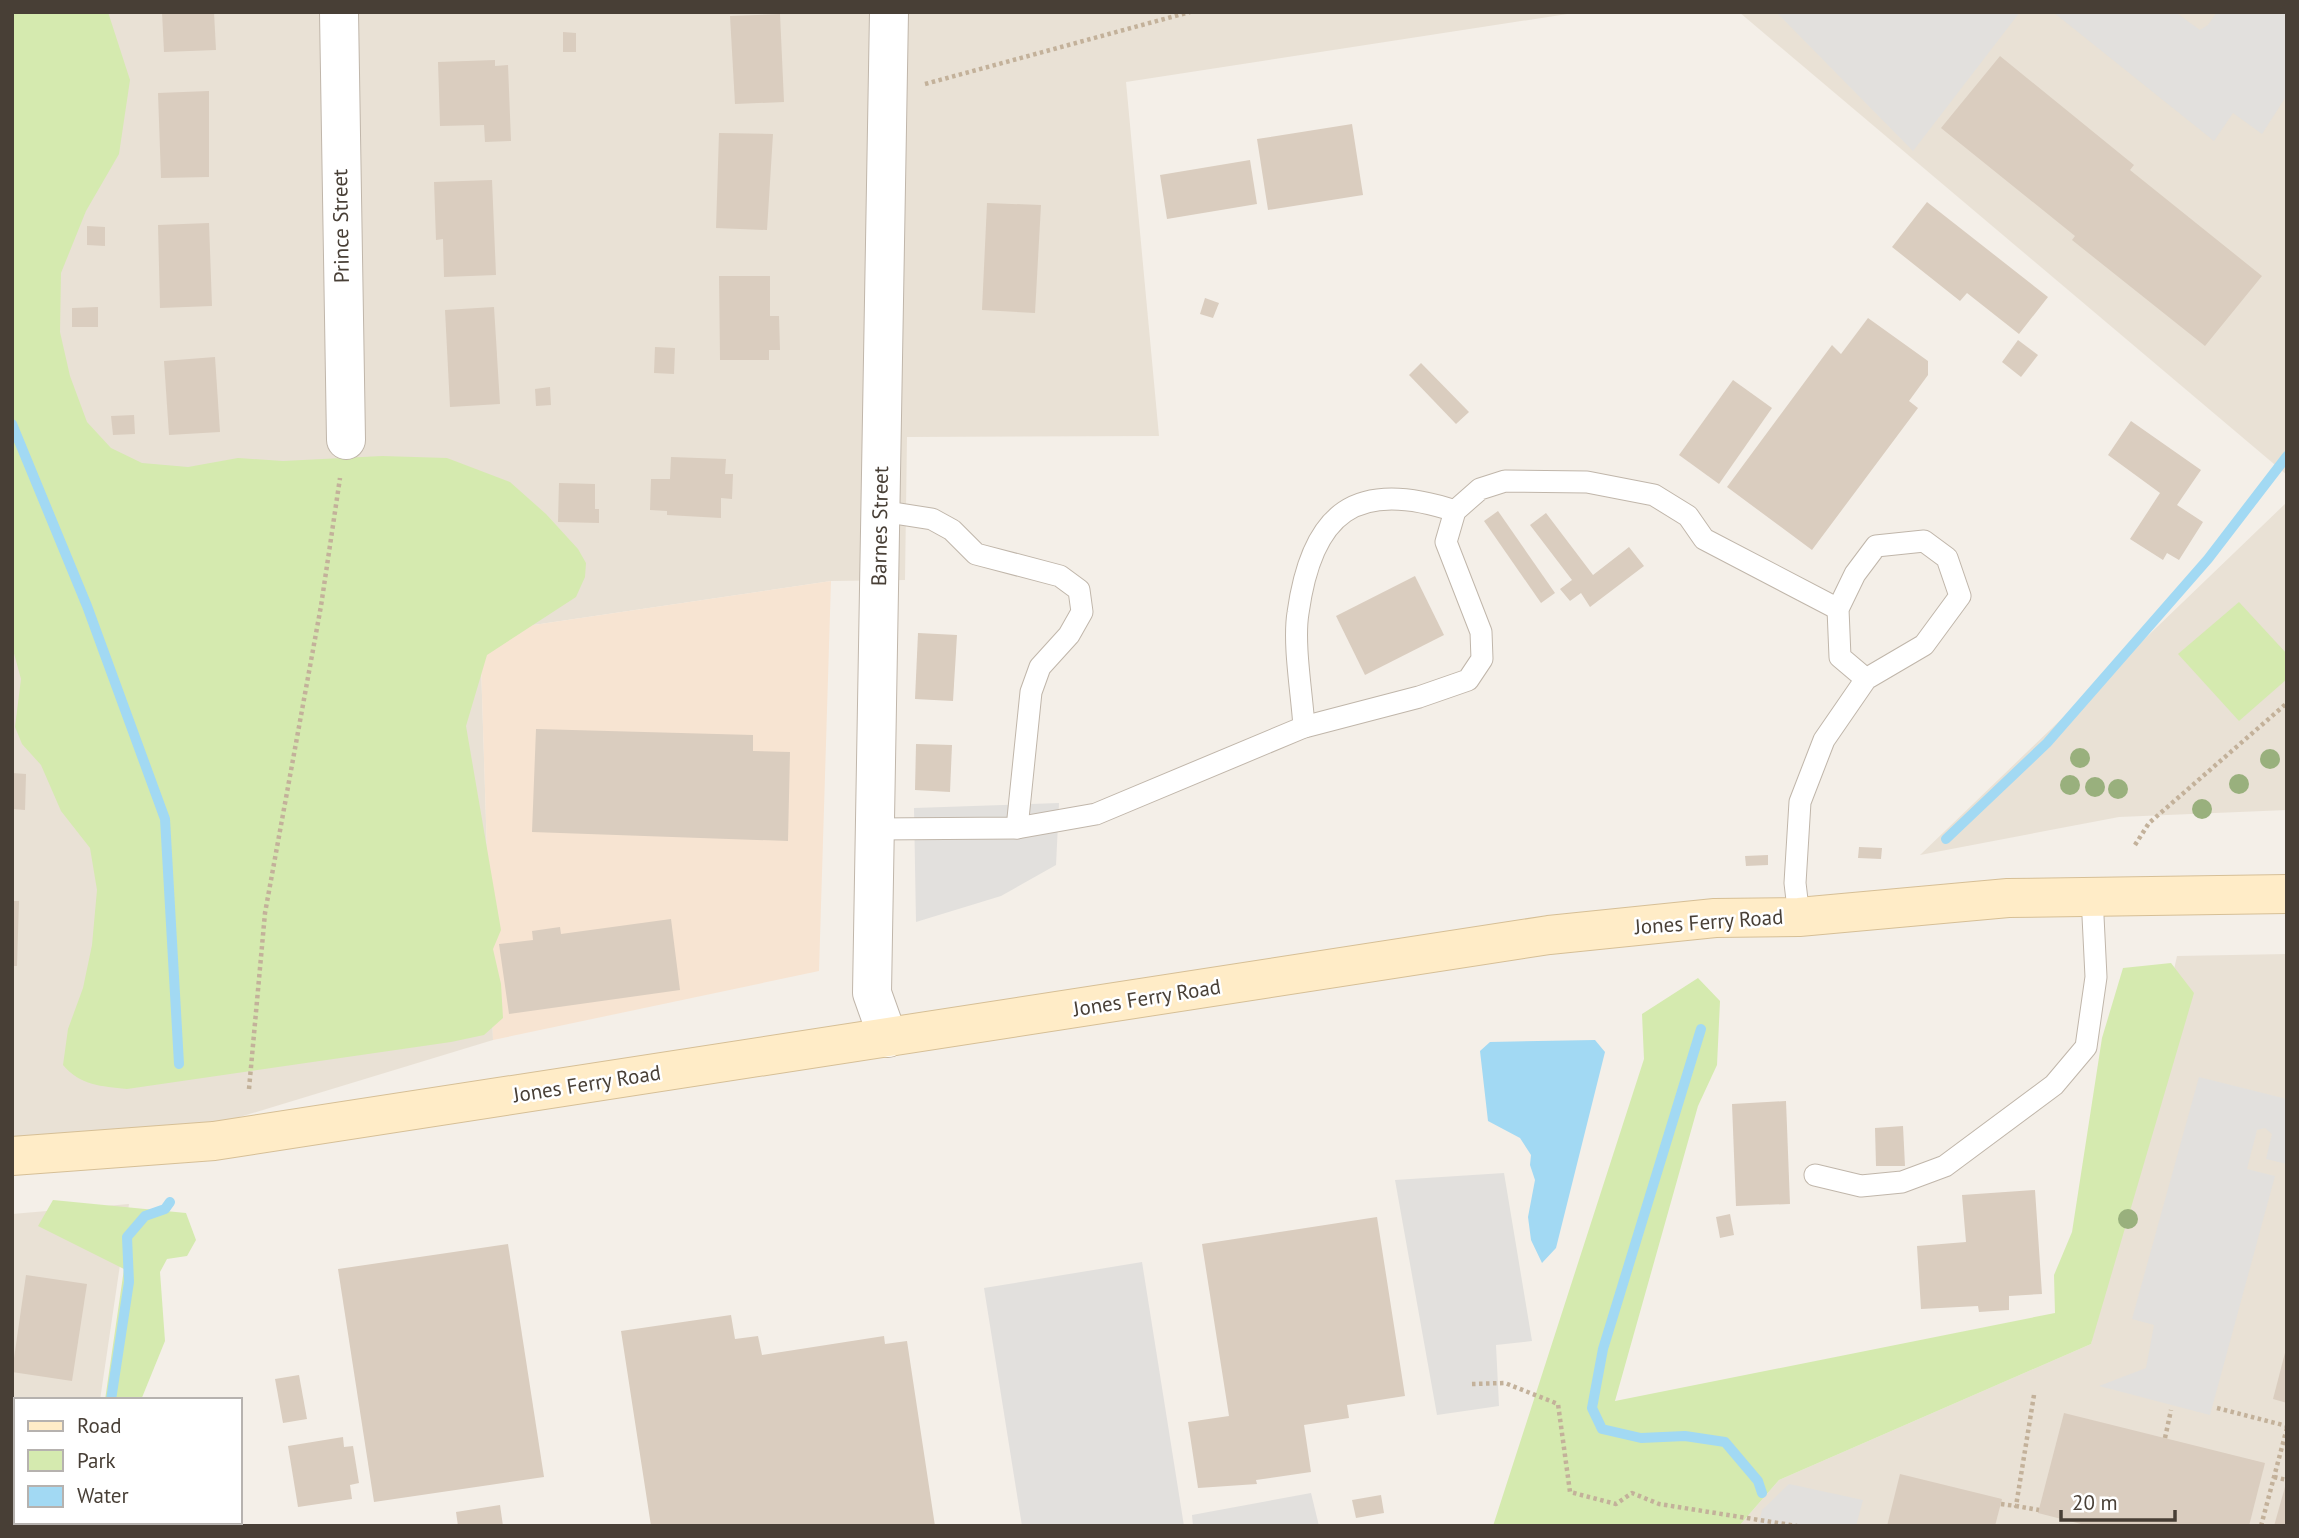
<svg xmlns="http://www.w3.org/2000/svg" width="2299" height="1538" viewBox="0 0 2299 1538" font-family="'PT Sans',sans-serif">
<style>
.residential{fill:#e9e1d5}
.commercial{fill:#f7e4d2}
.green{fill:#d5eaaf}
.parking{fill:#e2e0dd}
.water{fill:#a2d9f3}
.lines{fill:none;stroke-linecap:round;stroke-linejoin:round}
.stream{stroke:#a2d9f3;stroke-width:10}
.building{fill:#dacdbf}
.lane-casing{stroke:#c0b6aa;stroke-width:23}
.street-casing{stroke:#c0b6aa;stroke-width:40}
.secondary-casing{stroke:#d6bf96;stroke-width:40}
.path{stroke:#c3b19a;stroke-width:4.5;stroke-dasharray:3.5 3.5;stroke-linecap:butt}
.lane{stroke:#fff;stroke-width:21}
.street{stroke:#fff;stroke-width:38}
.secondary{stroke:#ffecc7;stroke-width:38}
.tree{fill:#99b07d}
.labels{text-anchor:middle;stroke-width:5;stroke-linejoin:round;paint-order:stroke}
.street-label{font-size:21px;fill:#483f36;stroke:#fff}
</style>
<rect width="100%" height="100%" fill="#f4efe8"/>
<g class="residential">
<path d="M12,12H1580L1126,82L1159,436L907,437L905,580L831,581L480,633L493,1040L141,1147L12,1156Z"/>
<path d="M1739,12H2287V475Z"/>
<path d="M2287,502V810L2119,817L1920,855Z"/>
<path d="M2287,954V1526H1739L1779,1480L2091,1344L2177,956Z"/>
<path d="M129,1204L100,1400H16V1522H82L81,1526H12V1214Z"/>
</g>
<path class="commercial" d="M831,581L819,971L493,1040L480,633Z"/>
<g class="green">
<path d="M12,12H108L130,80L119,154L86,211L61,273L60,332L70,376L87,422L111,448L142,463L188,467L238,458L283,461L382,456L447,458L510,482L546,514L578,549L586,563L585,577L576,597L487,655L466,726L501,930L493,949L501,984L503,1018L484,1035L451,1042L127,1089C101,1086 81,1086 63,1065L68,1029L83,988L92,945L97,890L90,848L61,811L41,765L22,744L15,727L21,679L12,646Z"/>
<path d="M2239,602L2287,654V679L2239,721L2178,654Z"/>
<path d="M2171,963L2194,993L2091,1344L1779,1480L1739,1526H1493L1644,1059L1642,1014L1698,978L1720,1001L1717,1065L1698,1106L1615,1401L2055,1313L2054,1275L2072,1232L2102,1038L2123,968Z"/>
<path d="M53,1200L186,1213L196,1240L187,1256L167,1259L160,1272L165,1341L141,1400H105L124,1269L38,1226Z"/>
</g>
<g class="parking">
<path d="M1776,12H2020L1913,151Z"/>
<path d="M2053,12H2175L2200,30L2208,25L2217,12H2287V95L2262,134L2233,113L2214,141Z"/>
<path d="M1059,803L1056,865L1001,896L916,922L914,808Z"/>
<path d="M2199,1077L2287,1099V1164L2266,1159L2272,1134L2265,1128L2257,1130L2247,1169L2275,1176L2210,1415L2099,1386L2146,1368L2154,1325L2132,1319Z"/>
<path d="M1504,1173L1532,1341L1496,1345L1499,1406L1437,1415L1395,1180Z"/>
<path d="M1142,1262L1184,1526H1022L984,1288Z"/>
<path d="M1789,1484L1863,1500L1856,1526H1758L1762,1510Z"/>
<path d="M1311,1493L1319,1526H1193L1192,1515Z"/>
</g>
<path class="water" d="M1595,1040L1605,1052L1556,1248L1542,1263L1531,1240L1528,1217L1535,1180L1530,1165L1531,1155L1520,1138L1488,1121L1480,1051L1490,1042Z"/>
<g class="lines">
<g class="stream">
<path d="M12,424L87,606L165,819L179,1064"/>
<path d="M1946,839L2047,743L2208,559L2287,456"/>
<path d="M1701,1029L1603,1349L1592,1408L1602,1429L1641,1438L1685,1436L1725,1442L1758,1481L1762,1493"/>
<path d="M111,1400L129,1282L127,1237L145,1216L165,1209L170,1202"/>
<path d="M85,1526L86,1522"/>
</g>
</g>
<g class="building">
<path d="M162,12H214L216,50L164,52Z"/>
<path d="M780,14L784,102L735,104L730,16Z"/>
<path d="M563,32L576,33V52H563Z"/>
<path d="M2000,56L2134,165L2130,170L2262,276L2205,346L2072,240L2075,236L1941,128Z"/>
<path d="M495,60V66L508,65L511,141L485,142L484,125L440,126L438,62Z"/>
<path d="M209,91V177L161,178L158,93Z"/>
<path d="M1352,124L1363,195L1268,210L1257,139Z"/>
<path d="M719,133L773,134L767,230L716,228Z"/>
<path d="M1250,160L1257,204L1167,219L1160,175Z"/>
<path d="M492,180L496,275L444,277L443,239L436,240L434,182Z"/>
<path d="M1927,202L2048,297L2019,334L1967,293L1960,301L1892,247Z"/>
<path d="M987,203L1041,205L1035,313L982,310Z"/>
<path d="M209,223L212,306L160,308L158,225Z"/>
<path d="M87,226L105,227V246L87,245Z"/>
<path d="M719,276H770V316H779L780,350H769V360H720Z"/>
<path d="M1205,298L1219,303L1213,318L1200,314Z"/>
<path d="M98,307V327H72V308Z"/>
<path d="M494,307L500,404L450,407L445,310Z"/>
<path d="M1868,318L1928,361V375L1909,401L1918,408L1812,550L1727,487L1832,345L1841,354Z"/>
<path d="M2018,340L2038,355L2021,377L2002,362Z"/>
<path d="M655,347L675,348L674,374L654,373Z"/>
<path d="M215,357L220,432L169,435L164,361Z"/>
<path d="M1421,363L1469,412L1456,424L1409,375Z"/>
<path d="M1733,380L1772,408L1719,484L1679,455Z"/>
<path d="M550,387L551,405L536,406L535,389Z"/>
<path d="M134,415L135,434L113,435L111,416Z"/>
<path d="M2131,421L2201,470L2177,505L2203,522L2179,560L2167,553L2163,560L2130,539L2160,493L2108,455Z"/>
<path d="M671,457L726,459L725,474H733L732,499L721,498V518L667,515V511L650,510L651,479H670Z"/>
<path d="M559,483L595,484V509H599V523L558,522Z"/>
<path d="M1498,511L1555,593L1541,603L1484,521Z"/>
<path d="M1546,513L1593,575L1629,547L1644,566L1590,607L1581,593L1570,601L1560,589L1572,580L1530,525Z"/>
<path d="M1415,576L1444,635L1365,675L1336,616Z"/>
<path d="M918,633L957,635L953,701L915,699Z"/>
<path d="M536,729L753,735V751L790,752L788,841L532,832Z"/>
<path d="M916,744L952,745L950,792L915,790Z"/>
<path d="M12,773L26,774L25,810L12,809Z"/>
<path d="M1859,847L1882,848L1881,859L1858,858Z"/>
<path d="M1768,855V865L1746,866L1745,856Z"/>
<path d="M12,901H19L17,966H12Z"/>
<path d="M671,919L680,990L509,1014L499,944L533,940L532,931L560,927L561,934Z"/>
<path d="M1786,1101L1790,1204L1736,1206L1732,1104Z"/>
<path d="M1903,1126L1905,1166H1876L1875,1128Z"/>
<path d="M2035,1190L2042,1294L2009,1296V1310L1979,1312L1978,1306L1921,1309L1917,1246L1966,1242L1962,1195Z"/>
<path d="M1730,1214L1734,1235L1720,1238L1716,1217Z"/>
<path d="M1377,1217L1405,1396L1347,1405L1349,1418L1304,1425L1311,1472L1256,1480L1257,1484L1198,1488L1188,1422L1229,1416L1202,1244Z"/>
<path d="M508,1244L544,1477L374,1502L338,1269Z"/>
<path d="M26,1275L87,1284L72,1381L12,1372Z"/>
<path d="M731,1315L735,1339L758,1336L762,1355L884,1336L885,1344L907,1341L935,1526H651L621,1331Z"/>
<path d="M2286,1349H2287V1403L2273,1399Z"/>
<path d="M299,1375L307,1419L283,1423L275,1379Z"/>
<path d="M2064,1413L2265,1463L2249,1526H2089L2038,1513Z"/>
<path d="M343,1437L344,1447L353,1446L359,1483L350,1485L352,1499L298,1507L288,1446Z"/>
<path d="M1900,1474L2002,1499L1995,1526H1887Z"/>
<path d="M2285,1487L2287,1526H2274Z"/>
<path d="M1381,1495L1384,1513L1356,1518L1352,1500Z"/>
<path d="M500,1505L503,1526H458L456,1512Z"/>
</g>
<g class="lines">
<defs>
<g id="lane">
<path d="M1304,727C1302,694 1293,644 1298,613C1312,512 1356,478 1455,511"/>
<path d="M1017,828L1096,814L1304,727L1419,697L1468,680L1482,659L1481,632L1446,542L1455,511L1480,489L1505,481L1587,482L1654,495L1688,516L1704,539L1838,609"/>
<path d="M875,829L1017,828L1031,692L1040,667L1069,635L1082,612L1079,590L1060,576L976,554L952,530L932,519L881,511"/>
<path d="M1799,917L1795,883L1800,802L1824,740L1866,679L1924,645L1960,596L1947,558L1924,541L1876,546L1855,574L1838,609L1840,657L1866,679"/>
<path d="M1815,1175L1861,1186L1902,1182L1945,1166L2054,1085L2086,1047L2096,977L2092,896"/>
</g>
<g id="street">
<path d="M339,12L346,440"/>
<path d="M888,1038L872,993L889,12"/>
</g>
<path id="secondary" d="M12,1156L214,1141L1549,935L1715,918L1799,917L2008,898L2287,894"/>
</defs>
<use href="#lane" class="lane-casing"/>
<use href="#street" class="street-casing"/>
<use href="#secondary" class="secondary-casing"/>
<g class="path">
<path d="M925,84L1190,12"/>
<path d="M2135,845L2149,823L2287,703"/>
<path d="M249,1089L265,913L321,606L340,478"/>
<path d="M1472,1384L1505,1383L1558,1404L1570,1492L1616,1504L1632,1493L1659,1504L1797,1526"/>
<path d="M2034,1395L2016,1506L2039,1510"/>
<path d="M2217,1408L2287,1426"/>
<path d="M2165,1438L2171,1410"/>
<path d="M2274,1477L2287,1480"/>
<path d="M2001,1504L2016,1506"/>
<path d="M2261,1526L2287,1428"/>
</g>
<use href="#lane" class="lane"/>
<use href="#street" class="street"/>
<use href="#secondary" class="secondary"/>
</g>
<g class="tree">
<circle cx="2080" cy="758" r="10"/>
<circle cx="2270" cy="759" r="10"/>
<circle cx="2239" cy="784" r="10"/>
<circle cx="2070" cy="785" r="10"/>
<circle cx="2095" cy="787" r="10"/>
<circle cx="2118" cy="789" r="10"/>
<circle cx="2202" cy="809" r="10"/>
<circle cx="2128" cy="1219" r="10"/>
</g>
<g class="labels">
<g class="street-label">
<text transform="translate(341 226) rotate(-91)" y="7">Prince Street</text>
<text transform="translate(880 526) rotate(-89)" y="7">Barnes Street</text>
<text transform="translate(1709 922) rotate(-4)" y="7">Jones Ferry Road</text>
<text transform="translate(1147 998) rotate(-9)" y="7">Jones Ferry Road</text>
<text transform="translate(587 1084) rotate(-9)" y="7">Jones Ferry Road</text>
</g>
</g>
<rect width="2299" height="1538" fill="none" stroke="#483f36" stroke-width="28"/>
<rect x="14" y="1398" width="228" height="126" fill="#ffffff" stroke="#b6b2af" stroke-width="2"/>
<rect x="28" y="1421" width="35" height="10" fill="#ffecc7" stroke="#b6b2af" stroke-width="2"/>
<text x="77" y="1433" font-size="21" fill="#483f36">Road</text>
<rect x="28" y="1450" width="35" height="21" fill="#d5eaaf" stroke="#b6b2af" stroke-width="2"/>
<text x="77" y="1468" font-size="21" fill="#483f36">Park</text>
<rect x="28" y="1486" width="35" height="21" fill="#a2d9f3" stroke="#b6b2af" stroke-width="2"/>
<text x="77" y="1503" font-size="21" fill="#483f36">Water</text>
<path d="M2061 1510v10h114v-10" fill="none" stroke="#483f36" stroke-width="3.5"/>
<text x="2072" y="1510" font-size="21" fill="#483f36" stroke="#ffffff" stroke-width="5" paint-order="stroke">20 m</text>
</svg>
